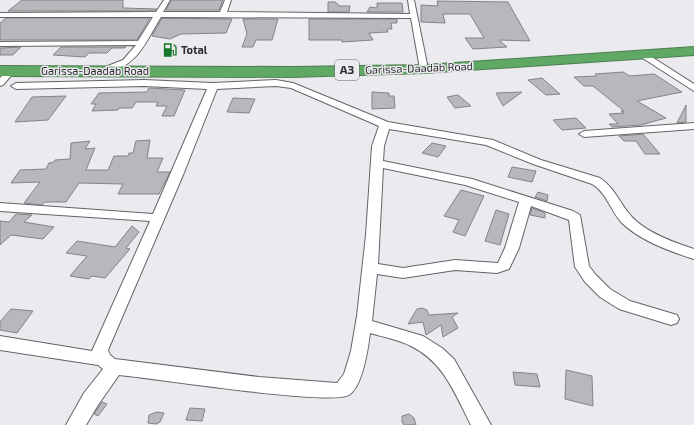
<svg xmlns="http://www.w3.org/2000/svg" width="694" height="425" viewBox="0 0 694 425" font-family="'Exo 2',sans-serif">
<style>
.building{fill:#b8b7bc;stroke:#848388}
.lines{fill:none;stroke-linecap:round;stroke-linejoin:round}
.street-casing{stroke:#646368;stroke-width:2}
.highway-casing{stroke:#4e7e52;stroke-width:2}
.street{fill:#fff;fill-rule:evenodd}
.highway{fill:#60a965;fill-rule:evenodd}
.labels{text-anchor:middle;stroke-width:3;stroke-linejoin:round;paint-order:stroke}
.far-poi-label{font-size:11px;font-weight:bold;fill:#2e2d2f;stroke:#ebeaef;text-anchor:start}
.far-street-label{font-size:11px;fill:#2e2d2f;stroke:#ebeaef}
.shield{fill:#ebeaef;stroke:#676669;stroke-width:1}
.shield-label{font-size:12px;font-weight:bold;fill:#2e2d2f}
</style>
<rect width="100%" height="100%" fill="#ebeaef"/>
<g class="building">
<path d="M22,0H123V8L157,9L155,11H8Z"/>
<path d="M171,0H223L219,10H166Z"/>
<path d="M437,1L508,2L530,41L499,40L507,47L473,49L465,38H484L470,14H443L445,23L421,22V5L438,6Z"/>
<path d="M328,2H335L340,6H350L349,12H328Z"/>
<path d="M377,3H402L403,12H367L370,7L377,8Z"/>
<path d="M6,18H150L137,40H0V23Z"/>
<path d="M162,18L232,19L226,33L181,34L170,39L152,36Z"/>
<path d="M243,19H278L272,40H256L253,47H242L247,34Z"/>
<path d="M309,19H397V23H391L392,29H387L388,32L369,33L373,40L342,42V40H309Z"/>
<path d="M21,47L13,55H0V48Z"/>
<path d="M61,47H126L125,48H112L107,53H89L85,57L53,55Z"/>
<path d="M623,72L630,76L654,74L682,92L637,101L666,118L641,125L612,127L609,124H618L609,114L624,113L621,111H624L593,86H584L574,77L597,76L595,74Z"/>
<path d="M542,78L560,94L546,95L528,80Z"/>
<path d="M149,88L185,90L174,116H162L167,106H156L158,102H136L132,108H119L118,110L92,111L96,104H91L99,93L147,92Z"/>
<path d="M372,92L389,93V96H394L395,108L372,109Z"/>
<path d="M522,92L503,106L496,93Z"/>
<path d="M458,95L471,106L455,108L447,97Z"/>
<path d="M66,96L48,120L15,122L32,97Z"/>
<path d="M233,98L255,99L249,113L227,112Z"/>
<path d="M686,105V122L677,123Z"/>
<path d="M576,118L586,128L562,130L553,120Z"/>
<path d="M643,134L660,154H645L636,141H624L619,136Z"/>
<path d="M150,140L147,158H163L157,172H170L159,194H118L123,184L79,183L66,202H45L42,205L24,203L40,182L11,183L20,170L46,169L49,163L54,162L55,160L70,159L71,143L90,141L85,149L95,148L86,170H108L114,156H128L129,153H133L136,141Z"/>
<path d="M432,143L446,146L438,157L422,153Z"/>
<path d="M512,167L536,171L532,182L508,177Z"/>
<path d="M461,190L484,196L465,236L453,232L459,220L444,216Z"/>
<path d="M538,192L548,195L547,201L535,197Z"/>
<path d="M532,208L545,213V218L530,215Z"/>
<path d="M496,210L509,214L500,245L485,241Z"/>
<path d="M16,214L32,215L24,222L54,227L43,239L11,235L0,245V221L9,222Z"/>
<path d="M132,226L139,232L126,248L130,249L105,278L92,276L89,279L70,276L87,256L66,253L77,241L115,247Z"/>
<path d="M422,308L427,310L429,315L458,313L452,317L458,328L443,337L441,325L426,335L423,322L408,324L417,309Z"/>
<path d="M11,309L33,311L17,333L0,330V322Z"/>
<path d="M566,370L592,376L593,406L565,399Z"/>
<path d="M513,372L537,374L540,387L515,385Z"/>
<path d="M102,402L107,404L98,416L94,414Z"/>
<path d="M190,408L205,409L202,421L186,420Z"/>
<path d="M157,412L164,413L160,422L156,424L148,423L149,415Z"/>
<path d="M409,414L414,418L416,425H404L402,422V416Z"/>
</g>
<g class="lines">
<defs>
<g id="street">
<path d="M164,0H170L163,12H220L225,0H231L227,12L410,14L408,0H414L428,69L424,72L420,69L411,18L161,17C143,46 139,65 103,74L99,71L100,69L123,60L136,45L0,46V42L138,41L153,17H0V13L156,12Z"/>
<path d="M644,52L694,84V91L641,57V53Z"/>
<path d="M11,68L15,71L3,85L0,86V78L8,69Z"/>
<path d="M144,80L213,83L276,80L293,83L388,122L493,140L541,160L600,178C615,188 620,204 631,216C645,232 675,243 694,249V259C671,252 639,240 622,223C610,210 607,193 592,184L533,164L486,145L389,129L384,146L383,161L472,179L573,211L580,215L589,266L595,274L610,289L630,301L677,315L679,319L677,323L671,325L619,309L600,297L585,282L575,267L569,220L531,206L519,248L509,269L497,273L455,270L403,278L377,274L372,321L423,336L442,348L454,359L491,425H471C455,394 444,362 411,346C399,340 384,337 370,333C368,349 363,386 349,395C330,406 153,378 119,375L98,405L86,425H66L84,393L103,369L98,365L0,350V336L92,351L150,221L0,211V203L153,214L207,89L144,86L16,89L11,86L16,83ZM276,86L291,88L379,126L372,146L366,235L357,316L351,351L344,374L337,383L259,377L115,359L110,355L108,350L183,175L217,89ZM383,168L465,185L519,202L505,248L498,263L455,260L403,268L378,264Z"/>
<path d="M694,123V129L584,137L579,134L584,131Z"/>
</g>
<path id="highway" d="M694,47V55L424,73L292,77L0,76V66L292,67L424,65Z"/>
</defs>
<use href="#street" class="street-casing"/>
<use href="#highway" class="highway-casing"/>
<use href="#street" class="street"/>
<use href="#highway" class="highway"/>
</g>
<defs>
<symbol id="fuel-bare" viewBox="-9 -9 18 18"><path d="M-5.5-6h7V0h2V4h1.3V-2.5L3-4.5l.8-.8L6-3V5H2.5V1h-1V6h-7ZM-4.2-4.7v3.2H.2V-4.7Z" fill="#157728" stroke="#ebeaef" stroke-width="2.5" paint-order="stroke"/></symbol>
</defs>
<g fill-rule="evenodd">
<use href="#fuel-bare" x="160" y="40" width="20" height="20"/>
</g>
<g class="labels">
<g class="far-poi-label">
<text x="181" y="54">Total</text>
</g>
<g class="far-street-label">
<text transform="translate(419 68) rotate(-2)" y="4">Garissa-Daadab Road</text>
<text x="95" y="75">Garissa-Daadab Road</text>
</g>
<rect class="shield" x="335" y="60" width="24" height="20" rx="3"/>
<g class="shield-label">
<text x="347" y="74">A3</text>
</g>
</g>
</svg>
